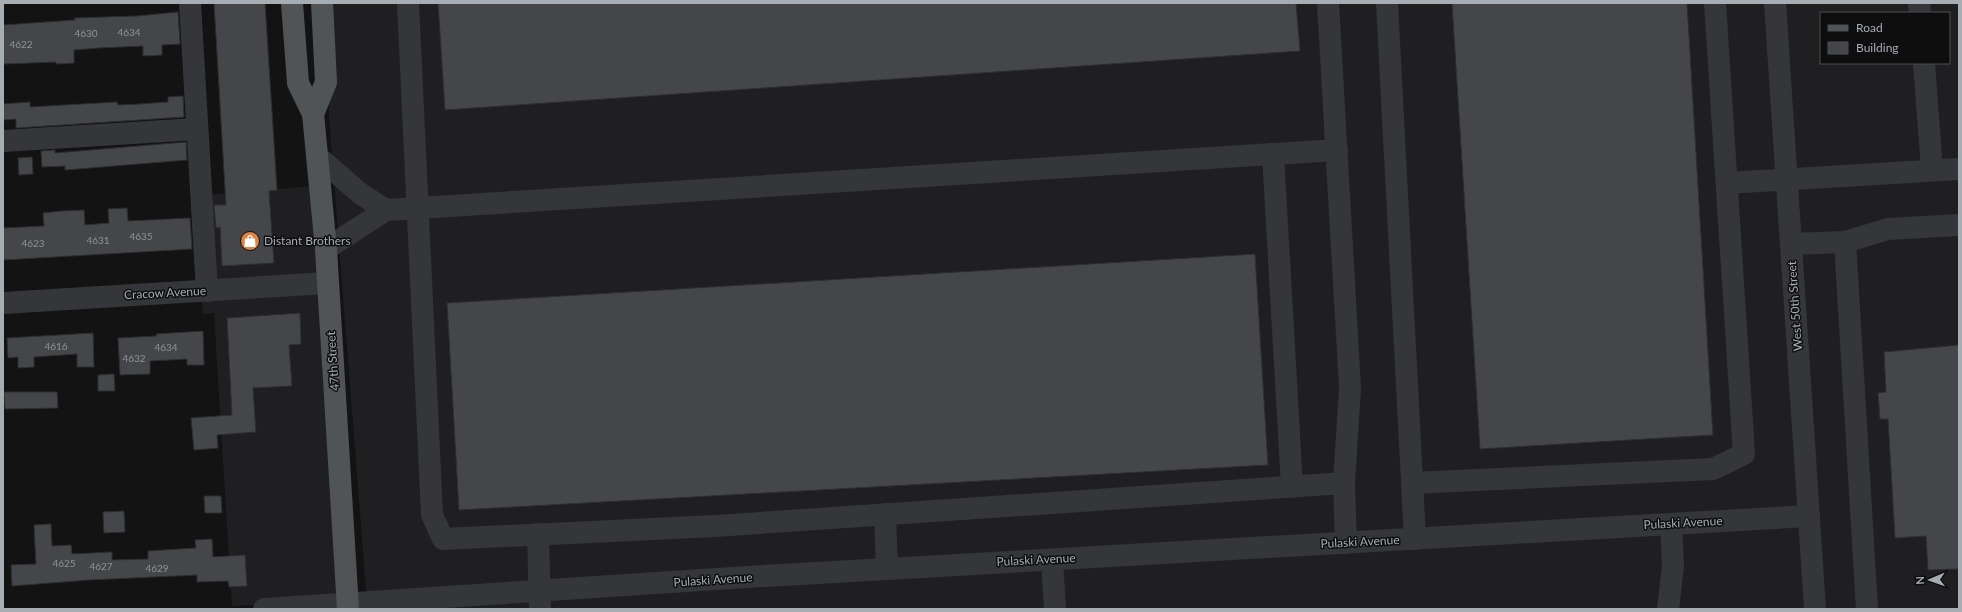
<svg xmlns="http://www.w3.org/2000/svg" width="1962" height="612" viewBox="0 0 1962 612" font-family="Lato,sans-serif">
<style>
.built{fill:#1f1f21;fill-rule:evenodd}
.green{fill:#202620}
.building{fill:#454649;stroke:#2d2e30}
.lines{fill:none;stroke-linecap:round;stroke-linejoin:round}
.minor{stroke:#343639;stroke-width:22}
.major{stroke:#515457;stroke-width:22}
.labels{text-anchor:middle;stroke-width:3;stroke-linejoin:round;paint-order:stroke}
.number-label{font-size:10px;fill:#8e9398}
.poi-label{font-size:12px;fill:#a6adb3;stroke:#0e0e0f;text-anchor:start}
.street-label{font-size:12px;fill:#a6adb3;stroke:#0e0e0f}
</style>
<rect width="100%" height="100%" fill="#131314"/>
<g class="built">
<path d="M328,3H1959V609H369L366,590L329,116ZM1821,13H1949V63H1821Z"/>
<path d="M314,186L341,600L232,606L214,313L203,314L195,196Z"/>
</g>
<path class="green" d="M1269,607L1270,609H1206Z"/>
<g class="building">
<path d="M214,3H265L277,190L269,191L274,263L222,266L220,227L216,228L214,205H226Z"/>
<path d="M438,3H1296L1300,51L445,110Z"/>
<path d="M1452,3H1687L1713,435L1480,449Z"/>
<path d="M178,12L180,44L162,45V55L143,56V46L98,48L74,50V63L56,64V62L3,64V25L75,20V18L137,16Z"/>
<path d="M183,96L184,117L16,128V119L3,120V104L30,102V107L117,102L118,105L140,104L168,102V97Z"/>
<path d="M186,142L187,160L65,170V166L42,167L41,151L55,150V153Z"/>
<path d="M32,157L33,174L19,175L18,158Z"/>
<path d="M127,208L128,221L190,218L192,249L3,260V228L44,226L43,213L62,211L84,210L85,225L109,223L108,209Z"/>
<path d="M1255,254L1268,465L459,510L447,303Z"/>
<path d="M300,313L301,344L289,345L292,386L253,388L256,432L217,435L218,448L194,450L191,418L232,415L227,318Z"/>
<path d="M203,331L204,365H187V359L150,361V374L120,375L118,338L157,336L156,334Z"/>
<path d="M93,333L94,367H77V354L34,357V367L18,368V357L8,358L7,338Z"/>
<path d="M1959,345V569L1928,570L1926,536L1895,538L1888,419H1880L1878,393L1886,392L1884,352Z"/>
<path d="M114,374L115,391H98V375Z"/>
<path d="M4,392H57L58,408L5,409Z"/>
<path d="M204,496H221L222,513H205Z"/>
<path d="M124,511L125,532L104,533L103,512Z"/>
<path d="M51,524L52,546L71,545L72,554L112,552V560L148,559V551L196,548L195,540L212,539L213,557L245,555L247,586L229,587L228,581L197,582V575L89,580L12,586L11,565L36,564L34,525Z"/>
</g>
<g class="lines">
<g class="minor">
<path d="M190,3L207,291"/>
<path d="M408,3L432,515L443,539L715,526L1344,483"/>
<path d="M1328,3L1350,388L1344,483L1346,543"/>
<path d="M1387,3L1415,539"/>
<path d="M1775,3L1815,609"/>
<path d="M1919,3L1920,13"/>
<path d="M1924,63L1932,170"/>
<path d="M3,141L197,129"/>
<path d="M1273,154L1292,487"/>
<path d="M317,156L361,194L386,210"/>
<path d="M1727,183L1959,169"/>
<path d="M1845,242L1867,609"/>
<path d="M1791,244L1845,242L1888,229L1959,225"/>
<path d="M326,249L386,210L1337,150"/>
<path d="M3,303L328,283"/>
<path d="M1412,483L1713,469L1744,454L1715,3"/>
<path d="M885,514L887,569"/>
<path d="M538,534L540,609"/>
<path d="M1052,560L1055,609"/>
<path d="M264,609L747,577L1809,516"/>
<path d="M1668,609L1673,566L1671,524"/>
</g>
<g class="major">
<path d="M292,3L298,83L313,114L326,249L348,609"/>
<path d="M313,114L326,82L322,3"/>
</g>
</g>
<defs>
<symbol id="shop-disc" viewBox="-11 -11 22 22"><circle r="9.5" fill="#dd8542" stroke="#0e0e0f"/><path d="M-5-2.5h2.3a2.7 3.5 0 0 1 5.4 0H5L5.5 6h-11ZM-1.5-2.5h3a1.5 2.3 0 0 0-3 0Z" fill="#fff"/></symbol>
</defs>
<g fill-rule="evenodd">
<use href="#shop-disc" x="239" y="230" width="22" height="22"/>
</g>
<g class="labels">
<g class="number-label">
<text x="129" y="36">4634</text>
<text x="86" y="37">4630</text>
<text x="21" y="48">4622</text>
<text x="141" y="240">4635</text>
<text x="98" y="244">4631</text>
<text x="33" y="247">4623</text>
<text x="56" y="350">4616</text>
<text x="166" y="351">4634</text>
<text x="134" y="362">4632</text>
<text x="64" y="567">4625</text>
<text x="101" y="570">4627</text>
<text x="157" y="572">4629</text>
</g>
<g class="poi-label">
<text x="264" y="245">Distant Brothers</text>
</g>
<g class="street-label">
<text transform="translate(165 293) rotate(-3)" y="4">Cracow Avenue</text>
<text transform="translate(1795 306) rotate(-94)" y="4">West 50th Street</text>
<text transform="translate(333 361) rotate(-94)" y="4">47th Street</text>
<text transform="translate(1683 523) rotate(-3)" y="4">Pulaski Avenue</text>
<text transform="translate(1360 542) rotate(-3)" y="4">Pulaski Avenue</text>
<text transform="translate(1036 560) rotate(-3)" y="4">Pulaski Avenue</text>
<text transform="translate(713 580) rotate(-4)" y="4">Pulaski Avenue</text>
</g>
</g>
<rect width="1962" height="612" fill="none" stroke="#a6adb3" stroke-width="8"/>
<rect x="1820" y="12" width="130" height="52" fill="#0e0e0f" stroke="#4b4e51"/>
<rect x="1828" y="25" width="20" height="6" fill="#515457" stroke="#4b4e51"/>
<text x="1856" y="32" font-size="12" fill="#a6adb3">Road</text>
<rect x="1828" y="42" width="20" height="12" fill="#454649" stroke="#4b4e51"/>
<text x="1856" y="52" font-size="12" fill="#a6adb3">Building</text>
<g transform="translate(1930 580) rotate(268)" stroke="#0e0e0f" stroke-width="3" paint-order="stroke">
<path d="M0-3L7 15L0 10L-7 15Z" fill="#a6adb3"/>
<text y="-6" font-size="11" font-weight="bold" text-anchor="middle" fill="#a6adb3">N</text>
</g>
</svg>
